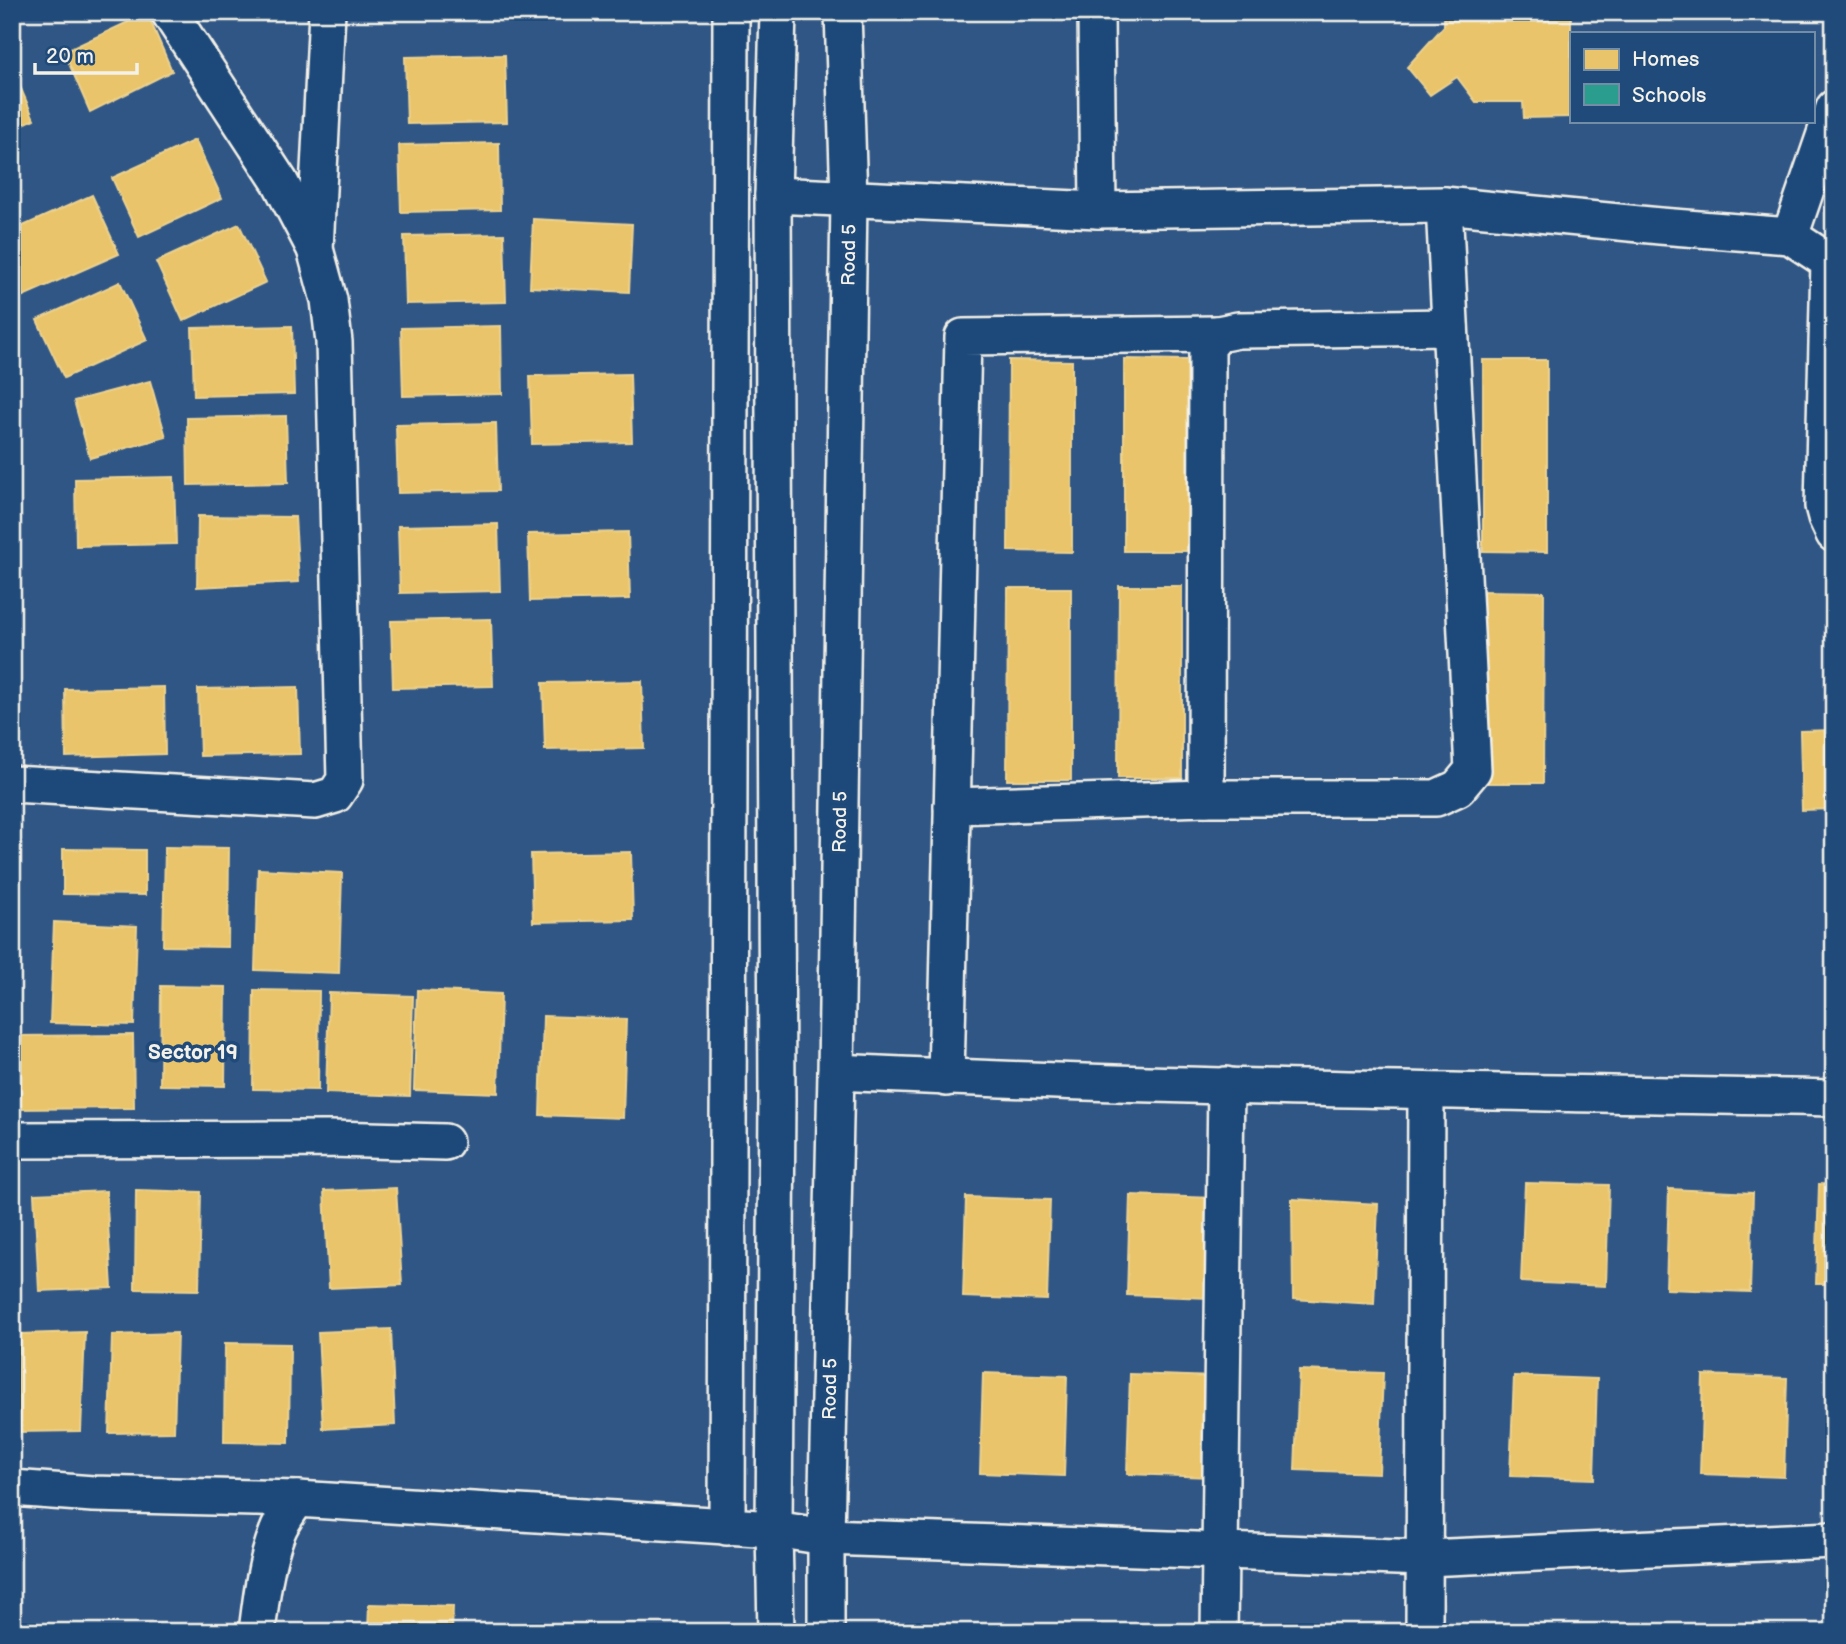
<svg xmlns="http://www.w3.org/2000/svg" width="1846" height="1644" viewBox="0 0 1846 1644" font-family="'Balsamiq Sans',sans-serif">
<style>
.homes{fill:#e9c46a;stroke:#ecd290;stroke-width:2}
.schools{fill:#2a9d8f;stroke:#67b6aa;stroke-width:2}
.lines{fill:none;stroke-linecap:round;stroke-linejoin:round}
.minor-casing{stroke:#f4f1e8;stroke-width:40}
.minor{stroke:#1f4a7a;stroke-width:35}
.labels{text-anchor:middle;stroke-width:7;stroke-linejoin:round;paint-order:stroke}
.street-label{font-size:19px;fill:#f4f1e8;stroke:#1f4a7a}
.neighbourhood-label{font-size:21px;font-weight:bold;fill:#f4f1e8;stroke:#1f4a7a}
</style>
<rect width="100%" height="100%" fill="#305686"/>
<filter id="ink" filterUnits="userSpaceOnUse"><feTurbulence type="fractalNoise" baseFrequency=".0143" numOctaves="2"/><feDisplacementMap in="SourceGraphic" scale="14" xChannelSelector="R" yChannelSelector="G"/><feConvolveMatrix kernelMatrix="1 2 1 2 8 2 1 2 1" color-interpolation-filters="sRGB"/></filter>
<g filter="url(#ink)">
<g class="homes">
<path d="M1444,12H1571V117L1524,118L1523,102H1476L1457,77L1430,95L1407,67L1444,26Z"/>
<path d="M147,13L172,71L90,112L64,52Z"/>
<path d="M505,55L507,122L407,124L405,57Z"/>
<path d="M12,68L34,119L12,130Z"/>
<path d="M195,140L222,198L139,237L112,178Z"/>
<path d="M499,143L500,210L401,212L399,145Z"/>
<path d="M92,195L119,254L14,300L12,297V231Z"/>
<path d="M533,219L632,224L629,292L530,287Z"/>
<path d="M239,224L266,282L183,321L156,262Z"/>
<path d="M504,234L506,302L406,304L404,236Z"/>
<path d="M120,282L147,340L64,378L37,320Z"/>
<path d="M292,326L294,394L194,396L192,328Z"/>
<path d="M501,326L502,394L403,396L401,328Z"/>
<path d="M1124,359L1187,360V551H1124Z"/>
<path d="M1009,360L1072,361V552L1008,551Z"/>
<path d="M1483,360H1547V552L1483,551Z"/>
<path d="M630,374L632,442L532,444L530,376Z"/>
<path d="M150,381L166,437L90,458L74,401Z"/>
<path d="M286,416L288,483L188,485L187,418Z"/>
<path d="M496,423L498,491L398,493L396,425Z"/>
<path d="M174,477L176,544L76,546L75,479Z"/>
<path d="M198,516L295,517L299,582L197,587Z"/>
<path d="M498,524L500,591L400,593L398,526Z"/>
<path d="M628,532L630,599L530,601L528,534Z"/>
<path d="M1119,586H1182V778H1118Z"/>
<path d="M1008,588H1071V780H1007Z"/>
<path d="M1480,591L1544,592L1543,783H1480Z"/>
<path d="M491,619L493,686L393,688L391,621Z"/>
<path d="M642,681L644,748L545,750L543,683Z"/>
<path d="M1831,682H1834V727H1833Z"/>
<path d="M164,687L165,754L66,757L65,689Z"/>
<path d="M298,687L300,754L200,756L198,689Z"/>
<path d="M1834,730V809L1802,810L1800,731Z"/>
<path d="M165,847L229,848L228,947L163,946Z"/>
<path d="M63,849L145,850V895L63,894Z"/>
<path d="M631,852L633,920L533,922L531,854Z"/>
<path d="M258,869L342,873L339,973L255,970Z"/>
<path d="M54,922L137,926L134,1025L50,1023Z"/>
<path d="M161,986L226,987L225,1086L160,1085Z"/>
<path d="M254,990L319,991L318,1090L253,1089Z"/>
<path d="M417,990L501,994L498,1093L414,1090Z"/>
<path d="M329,993L413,996L410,1096L326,1093Z"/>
<path d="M543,1016L626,1019L623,1118L540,1115Z"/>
<path d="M133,1035L134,1108L12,1109V1036Z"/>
<path d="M1525,1183L1609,1185L1606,1286L1521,1282Z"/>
<path d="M1819,1184L1834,1185V1284H1816Z"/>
<path d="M396,1188L402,1285L329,1288L324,1191Z"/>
<path d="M1669,1189L1753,1193L1750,1292L1666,1289Z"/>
<path d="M136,1190L201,1192L199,1290L135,1289Z"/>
<path d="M106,1191L112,1288L39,1291L34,1194Z"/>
<path d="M1130,1195L1214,1198L1210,1298L1127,1295Z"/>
<path d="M12,1196H19L15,1296H12Z"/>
<path d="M966,1197L1050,1200L1047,1300L963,1297Z"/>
<path d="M1292,1199L1378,1204L1374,1304L1293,1299Z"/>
<path d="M391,1329L395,1425L323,1429L318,1332Z"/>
<path d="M85,1332L81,1431L17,1432L19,1334Z"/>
<path d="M177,1333L174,1432L109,1433L112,1335Z"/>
<path d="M225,1343L290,1344L289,1443L224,1442Z"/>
<path d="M1299,1370L1383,1373L1379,1473L1295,1470Z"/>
<path d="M983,1373L1067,1376L1064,1476L980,1473Z"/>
<path d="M1130,1374L1214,1377L1211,1477L1127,1474Z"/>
<path d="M1703,1375L1787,1378L1784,1477L1700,1474Z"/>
<path d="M1514,1376L1597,1379L1594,1479L1510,1476Z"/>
<path d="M369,1604L453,1606L452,1632H368Z"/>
</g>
<path class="schools" d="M1144,12H1190L1191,19H1144Z"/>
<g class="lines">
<defs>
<g id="minor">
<path d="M1096,12L1098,210"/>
<path d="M773,195L1098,210L1444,205L1660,226L1790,236L1834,265"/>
<path d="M1790,236L1834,108"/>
<path d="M315,249L327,12"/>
<path d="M1829,262L1823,506L1826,517L1834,534"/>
<path d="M12,784L315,801L335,795L345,780L334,342L329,300L315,249L280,182L169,12"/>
<path d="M1206,798L1207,347L1218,334L1238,330L1450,327"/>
<path d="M952,806L1206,798H1436L1458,788L1473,770L1444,205"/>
<path d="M836,1072C1168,1088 1501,1092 1834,1098"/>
<path d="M946,1078L963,337L1218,334"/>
<path d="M12,1140L330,1139L445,1142"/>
<path d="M12,1488L93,1494L297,1499L774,1529L826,1537L1425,1558L1834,1540"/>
<path d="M727,1527L731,12"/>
<path d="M257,1632C261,1599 265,1564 277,1533C281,1521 290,1510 297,1499"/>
<path d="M776,1632L774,1529L777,1099L773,195L778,12"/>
<path d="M826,1632V1537L836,1072L849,199L843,12"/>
<path d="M1219,1632L1226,1085"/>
<path d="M1424,1632L1426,1091"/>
</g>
</defs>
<use href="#minor" class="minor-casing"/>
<use href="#minor" class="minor"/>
</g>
</g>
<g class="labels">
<g class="street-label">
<text transform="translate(848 255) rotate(-89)" y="7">Road 5</text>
<text transform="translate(839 822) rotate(-89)" y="7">Road 5</text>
<text transform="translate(829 1389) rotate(-89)" y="7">Road 5</text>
</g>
<g class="neighbourhood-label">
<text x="193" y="1059">Sector 19</text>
</g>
</g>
<rect width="1846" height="1644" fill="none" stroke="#1f4a7a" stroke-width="42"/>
<rect x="21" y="21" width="1804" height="1602" fill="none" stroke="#f4f1e8" stroke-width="2.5" filter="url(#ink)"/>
<rect x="1570" y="32" width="245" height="91" fill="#1f4a7a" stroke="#748da6" stroke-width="2"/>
<rect x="1584" y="49" width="35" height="21" fill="#e9c46a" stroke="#748da6" stroke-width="2"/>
<text x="1632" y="66" font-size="21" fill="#f4f1e8">Homes</text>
<rect x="1584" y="84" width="35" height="21" fill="#2a9d8f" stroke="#748da6" stroke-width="2"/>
<text x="1632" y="102" font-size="21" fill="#f4f1e8">Schools</text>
<path d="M35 63v10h102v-10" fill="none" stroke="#f4f1e8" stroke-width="3.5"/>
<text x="46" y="63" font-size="21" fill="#f4f1e8" stroke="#1f4a7a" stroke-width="5" paint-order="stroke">20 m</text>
</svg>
